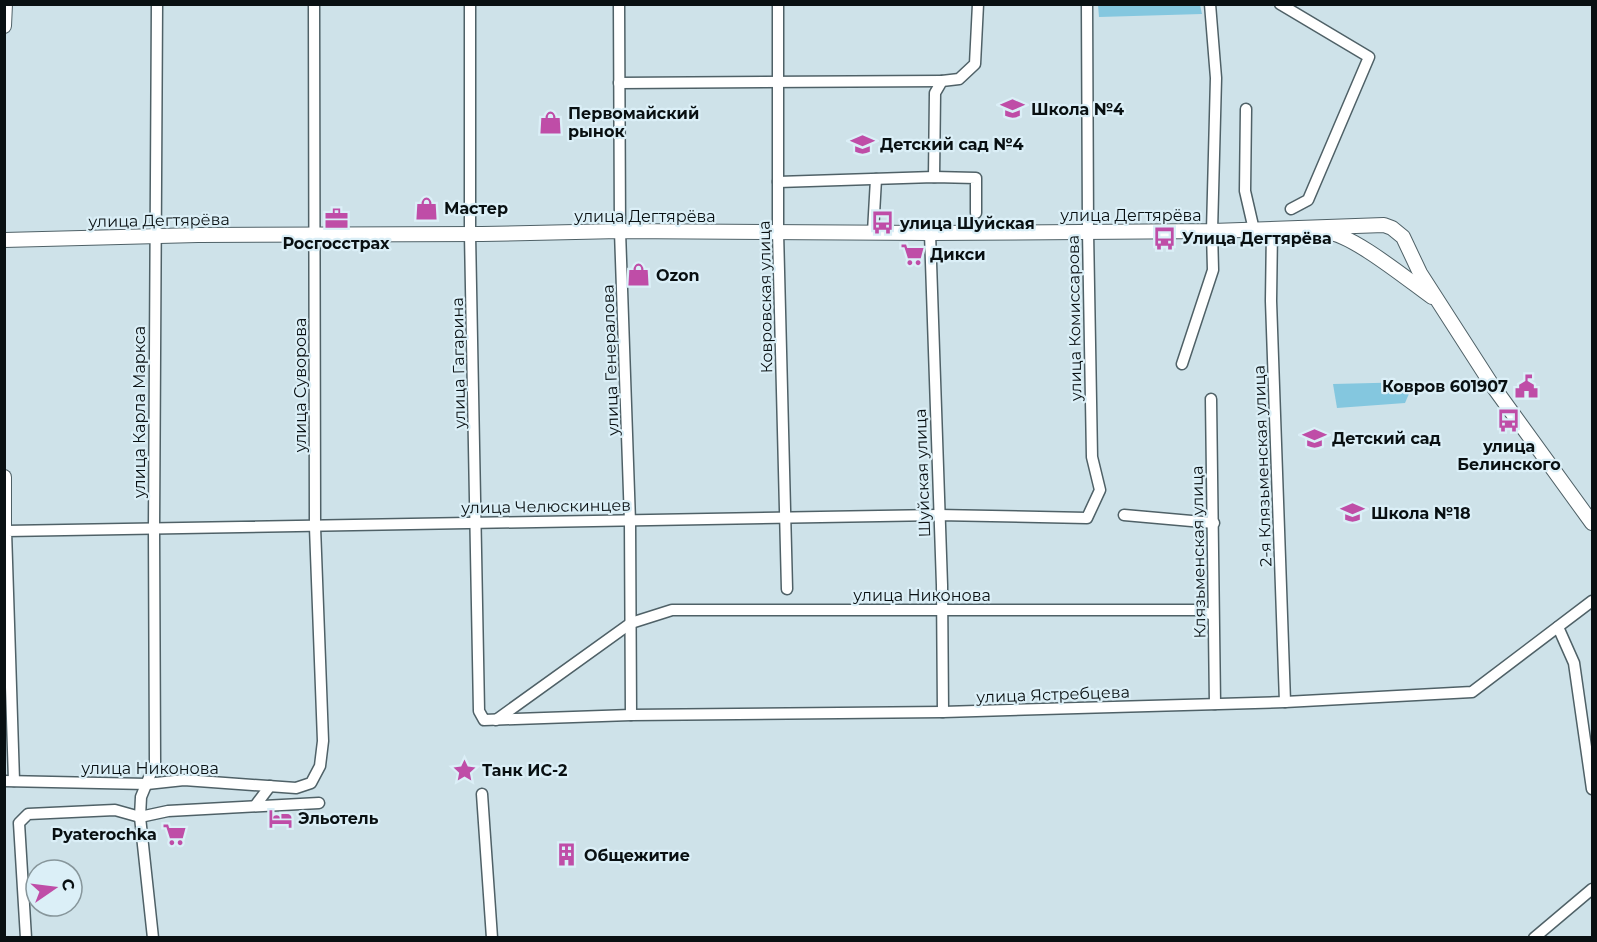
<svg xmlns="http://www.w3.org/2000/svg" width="1597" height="942" viewBox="0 0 1597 942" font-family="Montserrat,sans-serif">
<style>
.green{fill:#84c7df}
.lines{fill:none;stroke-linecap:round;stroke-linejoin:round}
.minor-casing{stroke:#4f6167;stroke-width:13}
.major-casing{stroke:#4f6167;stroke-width:16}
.minor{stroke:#fff;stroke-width:10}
.major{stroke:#fff;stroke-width:14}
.labels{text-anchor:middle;stroke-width:4.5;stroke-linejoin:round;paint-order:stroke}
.poi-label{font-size:16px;font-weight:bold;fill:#091012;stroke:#dbeff7;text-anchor:start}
.street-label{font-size:16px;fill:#091012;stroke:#dbeff7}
</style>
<rect width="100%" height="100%" fill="#cee2e9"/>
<g class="green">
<path d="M1098,5H1200L1202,14L1099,17Z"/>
<path d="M1414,382L1405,403L1337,408L1333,384Z"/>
</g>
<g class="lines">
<defs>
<g id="minor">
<path d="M470,4V234L479,711L484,720L631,715L943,712L1285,702L1472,692L1592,601"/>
<path d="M619,4L620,231L630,522L631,715"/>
<path d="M778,4V232L787,589"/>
<path d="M1280,4L1369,57L1308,200L1291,209"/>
<path d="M619,83L942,81"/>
<path d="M1246,109L1245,191L1254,230"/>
<path d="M934,177L935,93L942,81L959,79L975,64L978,4"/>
<path d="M778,182L934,177L976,178V213"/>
<path d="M1272,229L1271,301L1285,702"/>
<path d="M873,232L876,179"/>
<path d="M930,233L942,585L943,712"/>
<path d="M1182,364L1213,270L1212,231L1216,78L1210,4"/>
<path d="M1211,399L1215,704"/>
<path d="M1124,515L1214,523"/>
<path d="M1558,627L1574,663L1592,789"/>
<path d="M496,720L631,623L672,610H1198L1213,615"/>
<path d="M4,781L147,784L184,780L296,788L311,783L320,766L323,741L315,527L314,4"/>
<path d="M14,781L6,531L938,515L1087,518L1100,490L1092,457L1088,231L1087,4"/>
<path d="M482,794L492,938"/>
<path d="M255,806L270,786"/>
<path d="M26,938L19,823L28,814L115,810L140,817L168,811L319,803"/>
<path d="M153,938L140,817L141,797L155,763L154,529L157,4"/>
<path d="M1534,938L1592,889"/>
</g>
<g id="major">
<path d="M4,26L5,4"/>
<path d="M1326,232C1352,234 1408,280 1432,297"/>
<path d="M4,240L198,235L482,234L620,231L930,233L1212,231L1384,225L1392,228L1403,237L1420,273L1492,385L1592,523"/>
<path d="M4,477V531"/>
</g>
</defs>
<use href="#minor" class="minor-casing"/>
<use href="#major" class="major-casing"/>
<use href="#minor" class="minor"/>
<use href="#major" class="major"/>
</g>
<defs>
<symbol id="school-bare" viewBox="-9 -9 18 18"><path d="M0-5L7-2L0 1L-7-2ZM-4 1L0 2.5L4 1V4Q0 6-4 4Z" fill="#bf4da7" stroke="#dbeff7" stroke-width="2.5" paint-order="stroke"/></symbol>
<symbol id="shop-bare" viewBox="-9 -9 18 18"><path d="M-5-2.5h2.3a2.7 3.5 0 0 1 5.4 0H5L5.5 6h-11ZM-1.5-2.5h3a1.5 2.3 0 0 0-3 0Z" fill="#bf4da7" stroke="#dbeff7" stroke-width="2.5" paint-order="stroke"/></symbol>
<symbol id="office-bare" viewBox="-9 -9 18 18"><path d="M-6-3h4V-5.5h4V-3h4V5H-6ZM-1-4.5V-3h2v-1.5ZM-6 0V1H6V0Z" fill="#bf4da7" stroke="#dbeff7" stroke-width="2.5" paint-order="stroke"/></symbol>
<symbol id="bus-bare" viewBox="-9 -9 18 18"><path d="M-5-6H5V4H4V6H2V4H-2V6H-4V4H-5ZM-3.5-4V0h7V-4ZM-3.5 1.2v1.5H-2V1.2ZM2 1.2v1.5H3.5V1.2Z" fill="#bf4da7" stroke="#dbeff7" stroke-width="2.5" paint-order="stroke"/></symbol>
<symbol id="supermarket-bare" viewBox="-9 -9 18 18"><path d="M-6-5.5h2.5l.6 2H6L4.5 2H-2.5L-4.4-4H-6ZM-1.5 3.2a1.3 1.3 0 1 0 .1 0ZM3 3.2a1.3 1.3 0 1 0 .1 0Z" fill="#bf4da7" stroke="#dbeff7" stroke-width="2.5" paint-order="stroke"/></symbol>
<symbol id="civic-bare" viewBox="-9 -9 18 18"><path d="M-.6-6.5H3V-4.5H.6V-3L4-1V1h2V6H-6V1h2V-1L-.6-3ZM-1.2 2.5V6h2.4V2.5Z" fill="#bf4da7" stroke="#dbeff7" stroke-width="2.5" paint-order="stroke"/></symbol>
<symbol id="sight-bare" viewBox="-9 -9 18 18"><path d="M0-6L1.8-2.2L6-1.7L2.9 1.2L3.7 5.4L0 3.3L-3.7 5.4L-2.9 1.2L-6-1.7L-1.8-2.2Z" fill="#bf4da7" stroke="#dbeff7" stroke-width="2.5" paint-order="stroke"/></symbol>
<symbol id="hotel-bare" viewBox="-9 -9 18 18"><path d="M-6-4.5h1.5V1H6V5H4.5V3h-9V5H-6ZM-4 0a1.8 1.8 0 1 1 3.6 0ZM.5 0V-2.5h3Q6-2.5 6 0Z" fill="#bf4da7" stroke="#dbeff7" stroke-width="2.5" paint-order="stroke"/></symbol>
<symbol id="building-bare" viewBox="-9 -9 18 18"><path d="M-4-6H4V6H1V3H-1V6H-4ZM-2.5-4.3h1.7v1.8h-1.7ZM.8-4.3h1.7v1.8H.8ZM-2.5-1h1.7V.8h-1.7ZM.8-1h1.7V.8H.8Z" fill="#bf4da7" stroke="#dbeff7" stroke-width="2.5" paint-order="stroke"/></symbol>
</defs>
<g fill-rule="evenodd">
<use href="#school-bare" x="996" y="92" width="33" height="33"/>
<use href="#shop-bare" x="534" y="106" width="33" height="33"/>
<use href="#school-bare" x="846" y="128" width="33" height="33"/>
<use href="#shop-bare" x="410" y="192" width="33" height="33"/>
<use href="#office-bare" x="320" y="202" width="33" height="33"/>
<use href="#bus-bare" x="866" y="206" width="33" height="33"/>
<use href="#bus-bare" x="1148" y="222" width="33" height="33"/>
<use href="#supermarket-bare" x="896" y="238" width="33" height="33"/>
<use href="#shop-bare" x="622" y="258" width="33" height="33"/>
<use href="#civic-bare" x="1510" y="370" width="33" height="33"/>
<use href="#bus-bare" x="1492" y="404" width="33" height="33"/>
<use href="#school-bare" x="1298" y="422" width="33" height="33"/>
<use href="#school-bare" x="1336" y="496" width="33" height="33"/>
<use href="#sight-bare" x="448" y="754" width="33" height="33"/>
<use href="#hotel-bare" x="264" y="802" width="33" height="33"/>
<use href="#supermarket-bare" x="158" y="818" width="33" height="33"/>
<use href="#building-bare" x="550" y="838" width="33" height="33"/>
</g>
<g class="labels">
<g class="poi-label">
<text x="1031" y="115">Школа №4</text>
<text x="568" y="119">Первомайский<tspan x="568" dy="18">рынок</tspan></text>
<text x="880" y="150">Детский сад №4</text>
<text x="444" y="214">Мастер</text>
<text x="900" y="229">улица Шуйская</text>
<text x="1182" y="244">Улица Дегтярёва</text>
<text x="336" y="249" text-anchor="middle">Росгосстрах</text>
<text x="930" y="260">Дикси</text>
<text x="656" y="281">Ozon</text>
<text x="1508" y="392" text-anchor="end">Ковров 601907</text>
<text x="1332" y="444">Детский сад</text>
<text x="1509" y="452" text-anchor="middle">улица<tspan x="1509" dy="18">Белинского</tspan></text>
<text x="1371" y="519">Школа №18</text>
<text x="482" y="776">Танк ИС-2</text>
<text x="298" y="824">Эльотель</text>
<text x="157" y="840" text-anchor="end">Pyaterochka</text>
<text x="584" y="861">Общежитие</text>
</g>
<g class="street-label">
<text x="1131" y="221">улица Дегтярёва</text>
<text x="645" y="222">улица Дегтярёва</text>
<text transform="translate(159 220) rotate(-1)" y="6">улица Дегтярёва</text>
<text transform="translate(765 297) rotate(-91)" y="6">Ковровская улица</text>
<text transform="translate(1074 318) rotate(-91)" y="6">улица Комиссарова</text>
<text transform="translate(610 360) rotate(-92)" y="6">улица Генералова</text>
<text transform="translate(458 363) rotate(-91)" y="6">улица Гагарина</text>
<text transform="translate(300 385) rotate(-90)" y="6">улица Суворова</text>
<text transform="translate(139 412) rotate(-90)" y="6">улица Карла Маркса</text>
<text transform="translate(1262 466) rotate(-92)" y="6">2-я Клязьменская улица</text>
<text transform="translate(922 473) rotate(-92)" y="6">Шуйская улица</text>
<text transform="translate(546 506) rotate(-1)" y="6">улица Челюскинцев</text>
<text transform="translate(1198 552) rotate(-91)" y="6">Клязьменская улица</text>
<text x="922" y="601">улица Никонова</text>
<text transform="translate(1053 694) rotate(-2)" y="6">улица Ястребцева</text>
<text x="150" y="774">улица Никонова</text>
</g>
</g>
<rect width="1597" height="942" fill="none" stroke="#091012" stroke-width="12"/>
<g transform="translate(54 888) rotate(76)"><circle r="28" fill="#dbeff7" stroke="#87969b" stroke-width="1.5"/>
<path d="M0-4.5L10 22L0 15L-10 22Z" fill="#bf4da7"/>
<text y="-9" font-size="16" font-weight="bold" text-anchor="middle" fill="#091012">С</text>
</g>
</svg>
